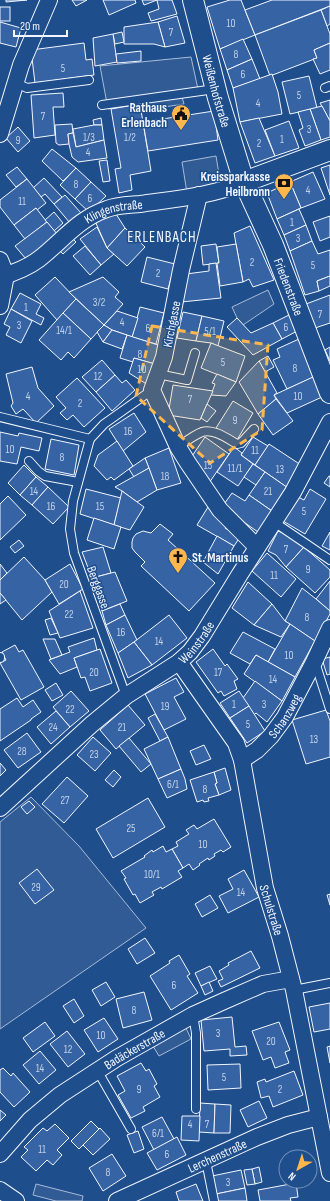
<svg xmlns="http://www.w3.org/2000/svg" width="330" height="1201" viewBox="0 0 330 1201" font-family="'Sofia Sans Condensed',sans-serif">
<style>
.built{fill:#305b95;stroke:#a8bbd7}
.building{fill:#3563a3;stroke:#f2f6ff}
.lines{fill:none;stroke-linecap:round;stroke-linejoin:round}
.service-casing{stroke:#f2f6ff;stroke-width:10}
.minor-casing{stroke:#f2f6ff;stroke-width:18}
.tertiary-casing{stroke:#f2f6ff;stroke-width:22}
.service{stroke:#1f4e8c;stroke-width:8}
.minor{stroke:#1f4e8c;stroke-width:16}
.tertiary{stroke:#1f4e8c;stroke-width:20}
.marked{fill:#ffb74d;fill-opacity:0.2;stroke:#ffb74d;stroke-width:3;stroke-dasharray:8 5;stroke-linejoin:round}
.labels{text-anchor:middle;stroke-width:3;stroke-linejoin:round;paint-order:stroke}
.number-label{font-size:11px;fill:#c3d1e8}
.street-label{font-size:13px;fill:#f2f6ff;stroke:#1f4e8c}
.poi-label{font-size:13px;font-weight:bold;fill:#f2f6ff;stroke:#1f4e8c;text-anchor:end}
.quarter-label{font-size:15px;letter-spacing:1px;fill:#f2f6ff;stroke:#1f4e8c}
</style>
<rect width="100%" height="100%" fill="#1f4e8c"/>
<g class="built">
<path d="M191,57L199,94L182,97L184,104L144,110L143,102L108,109L100,66Z"/>
<path d="M216,156L222,193L188,199L182,162Z"/>
<path d="M268,290L274,304L243,325L237,318L232,307Z"/>
<path d="M31,797L79,846L146,928L0,1029V822Z"/>
<path d="M186,1028L191,1039L159,1056L153,1046Z"/>
<path d="M36,1184L83,1196L82,1201H56L33,1195Z"/>
</g>
<g class="building">
<path d="M6,0H27L6,2Z"/>
<path d="M72,0H87L76,6Z"/>
<path d="M103,0H135L136,3L109,15Z"/>
<path d="M142,0H157L144,5Z"/>
<path d="M157,0H172L177,14L151,21L148,13L159,9Z"/>
<path d="M230,0H241L255,35L220,49L207,7Z"/>
<path d="M272,0H330V6L255,35L245,10Z"/>
<path d="M330,6V24L327,26L321,10Z"/>
<rect x="0" y="7" width="10" height="14"/>
<path d="M321,10L330,34V43L314,50L317,58L270,76L255,35Z"/>
<path d="M177,16L185,43L165,47L158,22Z"/>
<path d="M0,22L21,28L16,47L0,43Z"/>
<path d="M158,22L165,47L154,44H124V27Z"/>
<path d="M122,32L124,42L115,44L113,34Z"/>
<path d="M113,34L117,62L95,66L93,38Z"/>
<path d="M243,39L252,59L227,70L220,49Z"/>
<path d="M84,43L86,60L92,59L94,75L35,83L31,50Z"/>
<path d="M330,43V70L320,74L313,59L317,58L314,50Z"/>
<path d="M141,51V61L117,63L116,54Z"/>
<path d="M252,59L260,79L233,88L227,70Z"/>
<path d="M272,74L278,92L282,114L240,122L233,88Z"/>
<path d="M309,76L317,108L290,114L282,82Z"/>
<path d="M63,93L64,107H53L55,135L34,138L31,95Z"/>
<path d="M330,100V121L320,103Z"/>
<path d="M140,104L151,171L130,175L132,190L119,193L115,169L121,168L111,109Z"/>
<path d="M322,106L330,121V137L321,140L310,109Z"/>
<path d="M310,109L321,140L305,146L299,130L303,128L298,112Z"/>
<path d="M214,111L218,140L148,151L143,122Z"/>
<path d="M101,118L102,125H94L93,120Z"/>
<path d="M259,118L275,156L255,163L240,122Z"/>
<path d="M289,121L299,148L275,156L265,130Z"/>
<path d="M72,124L73,133L68,134L69,144L59,145L56,143L55,125Z"/>
<path d="M94,125H102L104,140L76,147L73,129Z"/>
<path d="M18,127L30,141L18,152L6,138Z"/>
<path d="M73,133L76,147L104,140L107,158L78,162L72,157L69,144L68,134Z"/>
<path d="M52,149L76,168L63,181L42,161Z"/>
<path d="M107,160L110,181L103,182L99,161Z"/>
<path d="M330,165V195L321,168Z"/>
<path d="M17,167L27,179L16,187L6,175Z"/>
<path d="M76,168L91,182L75,199L60,185Z"/>
<path d="M313,172L325,199L301,208L290,182Z"/>
<path d="M44,178L62,197L54,204L45,194L41,197L33,188Z"/>
<path d="M27,179L46,203L37,210L36,208L14,225L0,207V200Z"/>
<path d="M91,182L106,196L89,212L75,199Z"/>
<path d="M290,182L301,208L277,219L267,193Z"/>
<path d="M65,195L81,213L70,223L54,204Z"/>
<path d="M36,208L47,222L25,239L14,225Z"/>
<path d="M299,209L306,225L284,235L277,219Z"/>
<path d="M54,212L63,223L54,231L45,220Z"/>
<path d="M116,214L125,228L107,248L95,221Z"/>
<path d="M330,216V237L320,241L313,222Z"/>
<path d="M47,222L58,235L26,259L15,246Z"/>
<path d="M306,225L312,241L290,251L284,235Z"/>
<path d="M250,226L274,280L253,287L249,279L243,282L234,233Z"/>
<path d="M97,227L107,248L114,254L101,265L80,239Z"/>
<path d="M125,228L145,247L127,266L107,248Z"/>
<path d="M72,238L76,242L63,254L59,250Z"/>
<path d="M312,241L318,254L330,250V276L317,281L319,291L305,295L290,251Z"/>
<path d="M216,244L219,263L203,265L201,246Z"/>
<path d="M236,244L243,282L220,286L217,263H219L217,247Z"/>
<path d="M85,246L101,265L90,275L73,256Z"/>
<path d="M147,257L175,264L168,289L141,282Z"/>
<path d="M216,263L221,298L181,302L186,274L209,271V264Z"/>
<path d="M330,276V286L319,291L317,281Z"/>
<path d="M55,277L76,299L57,320L35,295Z"/>
<path d="M103,277L119,292L115,297L123,304L104,325L69,292Z"/>
<path d="M20,293L41,304L36,314L44,318L41,325L11,309Z"/>
<path d="M330,295V323L315,328L306,304Z"/>
<path d="M76,299L104,325L91,339L63,313Z"/>
<path d="M140,307L164,313L156,344L132,337Z"/>
<path d="M11,309L32,321L21,343L6,335L10,327L4,324Z"/>
<path d="M117,311L138,318L132,337L112,330L104,325Z"/>
<path d="M183,312L202,316L196,341L177,338Z"/>
<path d="M63,313L91,339L74,358L68,352L61,360L39,340Z"/>
<path d="M291,314L299,330L282,339L273,323Z"/>
<path d="M202,316L224,321L218,346L211,343L196,341Z"/>
<path d="M237,318L251,333L273,323L282,339L253,355L227,327Z"/>
<path d="M104,325L112,330L103,342L97,332Z"/>
<path d="M112,330L127,335L122,349L103,342Z"/>
<path d="M127,335L161,346L155,364L134,358L133,362L120,358Z"/>
<path d="M299,339L316,376L287,389L273,360L280,357L277,349Z"/>
<path d="M211,343L245,356L236,382L201,368Z"/>
<path d="M330,347V361L325,350Z"/>
<path d="M268,356L274,367L265,372L259,361Z"/>
<path d="M134,358L155,364L148,385L129,373Z"/>
<path d="M102,360L115,375L96,392L82,377Z"/>
<path d="M259,361L277,393L274,395L276,399L258,414L239,382Z"/>
<path d="M32,367L38,388L54,406L36,423L23,409L16,414L11,406L13,403L6,374Z"/>
<path d="M217,374L236,382L226,396L211,395L215,384L212,383Z"/>
<path d="M115,375L122,383L126,380L135,390L112,411L96,392Z"/>
<path d="M313,377L322,397L287,413L274,395Z"/>
<path d="M77,378L105,408L84,427L73,415L67,420L60,413L66,408L56,397Z"/>
<path d="M173,385L213,391L200,420L168,415Z"/>
<path d="M276,399L293,421L273,435L258,414Z"/>
<path d="M233,401L253,413L237,440L216,428Z"/>
<path d="M207,404L216,411L207,422L201,418Z"/>
<path d="M134,413L146,432L123,451L109,429Z"/>
<path d="M0,432L18,436L19,433L42,438L39,451L21,447L17,464L0,461Z"/>
<path d="M205,437L229,454L209,483L190,459Z"/>
<path d="M253,437L268,446L255,465L241,455Z"/>
<path d="M51,439L79,445L74,475L45,469Z"/>
<path d="M117,441L133,466L114,480L111,477L107,480L94,466L98,455Z"/>
<path d="M269,444L301,465L288,488L255,465Z"/>
<path d="M234,447L242,453L241,455L253,464L238,486L217,472Z"/>
<path d="M169,448L181,483L157,490L145,458Z"/>
<path d="M145,458L149,468L134,477L129,469Z"/>
<path d="M253,464L265,472L256,485L244,477Z"/>
<path d="M24,465L36,477L20,495L8,483Z"/>
<path d="M149,468L157,490L137,502L122,491L115,487Z"/>
<path d="M265,472L288,488L272,511L249,495Z"/>
<path d="M329,476H330V487L324,483Z"/>
<path d="M36,477L48,487L32,505L20,495Z"/>
<path d="M48,487L69,507L53,524L32,505Z"/>
<path d="M86,489L121,498L114,525L80,514Z"/>
<path d="M310,489L326,499L305,534L283,521L298,497L304,500Z"/>
<path d="M122,491L144,507L130,530L114,525Z"/>
<path d="M232,493L245,501L249,495L272,511L258,532L222,507Z"/>
<path d="M8,496L26,515L0,540V504Z"/>
<path d="M208,507L229,522L225,528L240,537L234,546L197,525Z"/>
<path d="M94,518L121,527L114,549L87,540Z"/>
<path d="M160,524L173,534L168,540L215,583L189,611L141,566L145,562L135,552L132,548V542L133,538L136,534L143,531L151,533Z"/>
<path d="M278,531L289,535L304,547L286,567L276,555L268,551Z"/>
<path d="M330,532V550L322,546Z"/>
<path d="M217,536L234,546L218,574L203,562Z"/>
<path d="M19,540L24,546L15,553L10,547Z"/>
<path d="M103,547L111,573L92,578L82,552Z"/>
<path d="M304,547L330,570V577L315,593L286,567Z"/>
<path d="M267,553L296,579L281,597L252,571Z"/>
<path d="M24,557L45,580L52,592L22,620L0,593V580Z"/>
<path d="M0,564L7,573L0,580Z"/>
<path d="M70,564L83,589L59,604L45,580Z"/>
<path d="M115,572L127,601L102,611L92,578Z"/>
<path d="M330,581V611L316,599Z"/>
<path d="M248,582L272,604L254,625L232,608Z"/>
<path d="M302,588L316,599L330,611V614L315,641L285,621Z"/>
<path d="M80,591L93,628L60,638L49,611Z"/>
<path d="M0,593L6,600L0,604Z"/>
<path d="M120,604L125,615L106,625L102,611Z"/>
<path d="M272,604L285,621L290,624L281,637L254,625Z"/>
<path d="M125,615L137,640L118,653L106,625Z"/>
<path d="M169,615L187,638L152,665L134,642Z"/>
<path d="M51,618L58,633L50,635L45,620Z"/>
<path d="M290,624L315,641L295,677L268,662Z"/>
<path d="M243,632L275,649L268,662L256,655L250,664L230,653Z"/>
<path d="M94,638L97,650L74,658L77,667L60,674L49,660L70,652L68,647Z"/>
<path d="M43,639H55L62,655L51,659Z"/>
<path d="M134,642L152,665L128,678L118,653Z"/>
<path d="M15,645L19,652L23,650L44,687L21,700L0,663L6,660L2,652Z"/>
<path d="M100,649L112,683L90,691L85,677L81,678L74,658Z"/>
<path d="M213,649L225,666L227,664L238,679L234,681L237,689L224,696L221,691L218,693L196,662Z"/>
<path d="M256,655L295,677L282,701L244,674Z"/>
<path d="M330,657V674L327,675L322,659Z"/>
<path d="M176,678L184,692L174,697L186,719L164,730L145,694Z"/>
<path d="M255,681L282,701L267,722L256,713L254,715L243,698Z"/>
<path d="M56,683L63,695L52,701L45,690Z"/>
<path d="M71,691L89,711L70,727L53,707Z"/>
<path d="M239,691L249,706L230,718L220,703Z"/>
<path d="M17,698L23,707L33,700L41,712L31,719V720L0,741V709Z"/>
<path d="M128,705L145,725L116,749L100,730Z"/>
<path d="M249,706L265,731L247,743L230,718Z"/>
<path d="M326,710L330,721V757L306,764L292,720Z"/>
<path d="M56,711L70,727L51,744L37,727Z"/>
<path d="M155,714L168,737L160,741L148,718Z"/>
<path d="M27,733L41,752L18,768L4,750Z"/>
<path d="M93,737L111,753L95,771L77,755Z"/>
<path d="M168,737L181,769L158,779L144,749Z"/>
<path d="M129,738L151,764L141,772L119,746Z"/>
<path d="M204,745L211,759L196,765L190,751Z"/>
<path d="M0,763L6,770L0,776Z"/>
<path d="M225,768L231,790L219,795L215,784L217,783L214,772Z"/>
<path d="M181,769L185,779L187,789L167,798L158,779Z"/>
<path d="M114,770L121,777L113,787L105,780Z"/>
<path d="M214,772L217,783L215,784L219,795L208,798L209,801L204,802L203,800L197,802L190,780Z"/>
<path d="M67,777L88,796L64,823L42,804Z"/>
<path d="M148,798L165,827L113,858L96,829Z"/>
<path d="M29,801L35,807L27,814L21,807Z"/>
<path d="M214,819L231,847L223,852L221,850L214,854L215,856L209,860L208,858L199,864L200,865L193,870L189,864L183,868L172,849L178,846L176,842L189,834L186,830L194,825L197,829Z"/>
<path d="M163,846L166,852L172,849L183,868L178,871L182,877L162,889L161,887L152,892L154,895L140,903L135,894L133,895L124,879L126,878L121,871L145,857L144,856L152,850L153,852Z"/>
<path d="M37,869L54,890L35,904L19,883Z"/>
<path d="M244,870L259,897L228,913L219,896L233,889L228,879Z"/>
<path d="M330,894V905L327,895Z"/>
<path d="M210,895L218,908L202,917L195,904Z"/>
<path d="M145,938L155,953L137,964L128,949Z"/>
<path d="M251,951L260,968L221,987L218,981L223,979L219,971L229,965L228,963Z"/>
<path d="M179,955L190,974L187,976L198,993L171,1010L150,976L170,963L169,961Z"/>
<path d="M210,966L217,979L201,986L195,973Z"/>
<path d="M106,982L115,997L101,1006L92,990Z"/>
<path d="M209,982L213,991L205,995L201,986Z"/>
<path d="M144,992L152,1020L123,1028L116,999Z"/>
<path d="M74,999L84,1016L74,1023L63,1006Z"/>
<path d="M330,1003V1029L314,1032L309,1007Z"/>
<path d="M232,1017L235,1047L246,1046L247,1055L230,1056V1049L204,1051L201,1020Z"/>
<path d="M104,1018L118,1039L98,1052L84,1030Z"/>
<path d="M45,1022L55,1036L33,1052L23,1038Z"/>
<path d="M279,1022L290,1050L285,1052L289,1063L275,1068L271,1057L263,1060L252,1031Z"/>
<path d="M67,1031L85,1054L68,1067L50,1044Z"/>
<path d="M330,1046V1063L327,1047Z"/>
<path d="M40,1051L56,1070L39,1084L23,1065Z"/>
<path d="M141,1063L146,1071L149,1069L157,1084L154,1086L160,1097L143,1107L145,1111L131,1118L118,1095L125,1091L117,1076Z"/>
<path d="M240,1064L241,1088L208,1090L207,1065Z"/>
<path d="M3,1068L11,1076L13,1073L30,1092L14,1107L0,1092V1070Z"/>
<path d="M294,1071L303,1095L273,1107L269,1096L261,1098L257,1082L265,1079L266,1082Z"/>
<path d="M259,1101L267,1118L248,1127L240,1110Z"/>
<path d="M200,1103L215,1104L214,1133L199,1132Z"/>
<path d="M215,1104L231,1105L230,1133H214Z"/>
<path d="M0,1110L6,1115L0,1121Z"/>
<path d="M182,1116H200L199,1141L181,1140Z"/>
<path d="M162,1117L174,1139L154,1150L142,1127Z"/>
<path d="M91,1121L99,1129L79,1149L71,1141Z"/>
<path d="M55,1124L69,1138L57,1150L62,1155L53,1165L47,1160L36,1171L21,1157L28,1150L24,1147L43,1128L47,1131Z"/>
<path d="M100,1128L110,1139L93,1155L83,1145Z"/>
<path d="M138,1131L144,1149L134,1153L127,1135Z"/>
<path d="M177,1137L186,1155L157,1170L147,1153Z"/>
<path d="M112,1154L126,1176L103,1191L89,1168Z"/>
<path d="M259,1167L262,1182L255,1184L252,1169Z"/>
<path d="M252,1169L255,1184L247,1185L244,1170Z"/>
<path d="M241,1170L245,1188L216,1194L212,1176Z"/>
<path d="M296,1183L298,1197L290,1198L291,1201H260L258,1190Z"/>
<path d="M196,1184L203,1201H179L176,1192Z"/>
<path d="M245,1188L247,1201H217L216,1194Z"/>
</g>
<g class="lines">
<defs>
<g id="service">
<path d="M16,83L27,88L89,80"/>
<path d="M325,88L330,86"/>
<path d="M102,105L215,89"/>
<path d="M158,374L187,380L195,353"/>
<path d="M0,417L90,439"/>
<path d="M178,447C185,442 194,435 202,432C213,428 228,439 237,444L241,443L254,429"/>
<path d="M29,461L38,471L45,476L78,482"/>
<path d="M274,522L330,560"/>
<path d="M0,657V658"/>
<path d="M315,662L330,709"/>
<path d="M126,696L74,553L70,529L73,501L90,439L104,424L152,390"/>
<path d="M294,990L330,983"/>
<path d="M193,1015L196,1033V1109"/>
<path d="M97,1070L131,1129"/>
<path d="M206,1161L214,1201"/>
</g>
<g id="minor">
<path d="M0,134L21,65L49,0"/>
<path d="M199,195L181,270L164,357L152,390L178,447L188,463L220,510L257,547"/>
<path d="M0,260L6,275L0,306"/>
<path id="s1" d="M0,277C14,273 27,268 39,259C61,242 79,218 107,209C117,205 129,205 140,204C175,199 212,196 244,182"/>
<path id="s2" d="M179,662L236,743L242,760L265,888L280,936L294,990L330,1173"/>
<path id="s3" d="M242,760L257,750L271,736L285,717L314,662L330,628"/>
<path id="s4" d="M0,808L92,724L126,696L179,662L190,652L202,636L240,574L293,492L330,422"/>
<path id="s5" d="M0,1154L30,1120L60,1095L117,1058L193,1015L224,1001L263,984L291,979"/>
<path d="M0,1190L16,1201"/>
<path id="s6" d="M117,1201L257,1137L288,1125L319,1117"/>
</g>
<g id="tertiary">
<path id="s7" d="M193,0L218,98L244,182L273,245L330,393"/>
<path d="M244,182L330,150"/>
</g>
</defs>
<use href="#service" class="service-casing"/>
<use href="#minor" class="minor-casing"/>
<use href="#tertiary" class="tertiary-casing"/>
<use href="#service" class="service"/>
<use href="#minor" class="minor"/>
<use href="#tertiary" class="tertiary"/>
</g>
<path class="marked" d="M152,326L268,345L262,430L210,463L136,396Z"/>
<defs>
<symbol id="civic-pin" viewBox="-11 -11 22 30"><path d="M0 17L-7.5 6A9.5 9.5 0 1 1 7.5 6Z" fill="#ffb74d" stroke="#1f4e8c"/><path d="M-.6-6.5H3V-4.5H.6V-3L4-1V1h2V6H-6V1h2V-1L-.6-3ZM-1.2 2.5V6h2.4V2.5Z" fill="#111"/></symbol>
<symbol id="bank-pin" viewBox="-11 -11 22 30"><path d="M0 17L-7.5 6A9.5 9.5 0 1 1 7.5 6Z" fill="#ffb74d" stroke="#1f4e8c"/><path d="M-6-4H6V4H-6ZM0-2.3a2.3 2.3 0 1 0 0 4.6a2.3 2.3 0 1 0 0-4.6Z" fill="#111"/></symbol>
<symbol id="church-pin" viewBox="-11 -11 22 30"><path d="M0 17L-7.5 6A9.5 9.5 0 1 1 7.5 6Z" fill="#ffb74d" stroke="#1f4e8c"/><path d="M-1.2-6h2.4v3.5h3.3v2.4h-3.3V6h-2.4V-.1h-3.3v-2.4h3.3Z" fill="#111"/></symbol>
</defs>
<g fill-rule="evenodd">
<use href="#civic-pin" x="170" y="103" width="22" height="30"/>
<use href="#bank-pin" x="273" y="172" width="22" height="30"/>
<use href="#church-pin" x="167" y="546" width="22" height="30"/>
</g>
<g class="labels">
<g class="number-label">
<text x="231" y="27">10</text>
<text x="171" y="36">7</text>
<text x="236" y="58">8</text>
<text x="63" y="72">5</text>
<text x="243" y="78">6</text>
<text x="299" y="99">5</text>
<text x="258" y="107">4</text>
<text x="43" y="120">7</text>
<text x="309" y="133">3</text>
<text x="89" y="141">1/3</text>
<text x="130" y="141">1/2</text>
<text x="282" y="143">1</text>
<text x="18" y="144">9</text>
<text x="259" y="147">2</text>
<text x="88" y="156">4</text>
<text x="76" y="188">8</text>
<text x="308" y="194">4</text>
<text x="90" y="202">6</text>
<text x="22" y="205">11</text>
<text x="292" y="226">1</text>
<text x="298" y="242">3</text>
<text x="252" y="266">2</text>
<text x="313" y="269">5</text>
<text x="158" y="277">2</text>
<text x="99" y="306">3/2</text>
<text x="26" y="311">1</text>
<text x="320" y="318">7</text>
<text x="122" y="326">4</text>
<text x="19" y="329">3</text>
<text x="286" y="331">6</text>
<text x="148" y="332">6</text>
<text x="64" y="334">14/1</text>
<text x="210" y="335">5/1</text>
<text x="140" y="358">8</text>
<text x="223" y="366">5</text>
<text x="295" y="372">8</text>
<text x="142" y="373">10</text>
<text x="98" y="380">12</text>
<text x="28" y="400">4</text>
<text x="298" y="400">10</text>
<text x="190" y="403">7</text>
<text x="80" y="407">2</text>
<text x="235" y="424">9</text>
<text x="128" y="435">16</text>
<text x="10" y="453">10</text>
<text x="255" y="454">11</text>
<text x="62" y="461">8</text>
<text x="208" y="469">15</text>
<text x="235" y="472">11/1</text>
<text x="280" y="473">13</text>
<text x="165" y="480">18</text>
<text x="34" y="495">14</text>
<text x="268" y="495">21</text>
<text x="51" y="510">16</text>
<text x="100" y="510">15</text>
<text x="304" y="515">5</text>
<text x="286" y="553">7</text>
<text x="308" y="573">9</text>
<text x="274" y="579">11</text>
<text x="64" y="588">20</text>
<text x="69" y="618">22</text>
<text x="307" y="621">8</text>
<text x="121" y="636">16</text>
<text x="159" y="645">14</text>
<text x="289" y="659">10</text>
<text x="94" y="676">20</text>
<text x="218" y="676">17</text>
<text x="273" y="683">14</text>
<text x="234" y="708">1</text>
<text x="264" y="708">3</text>
<text x="165" y="710">19</text>
<text x="70" y="713">22</text>
<text x="248" y="728">5</text>
<text x="53" y="731">24</text>
<text x="122" y="731">21</text>
<text x="314" y="743">13</text>
<text x="22" y="755">28</text>
<text x="94" y="758">23</text>
<text x="173" y="788">6/1</text>
<text x="205" y="793">8</text>
<text x="65" y="804">27</text>
<text x="131" y="832">25</text>
<text x="203" y="848">10</text>
<text x="152" y="878">10/1</text>
<text x="36" y="891">29</text>
<text x="241" y="896">14</text>
<text x="174" y="989">6</text>
<text x="134" y="1014">8</text>
<text x="218" y="1037">3</text>
<text x="101" y="1039">10</text>
<text x="271" y="1045">20</text>
<text x="68" y="1053">12</text>
<text x="40" y="1072">14</text>
<text x="224" y="1081">5</text>
<text x="139" y="1093">9</text>
<text x="280" y="1093">2</text>
<text x="190" y="1128">4</text>
<text x="207" y="1128">7</text>
<text x="158" y="1137">6/1</text>
<text x="42" y="1153">11</text>
<text x="167" y="1158">6</text>
<text x="108" y="1176">8</text>
<text x="228" y="1186">3</text>
</g>
<g class="street-label">
<text dy="5" stroke="none"><textPath href="#s7" startOffset="94">Weißenhofstraße</textPath></text>
<text dy="5" stroke="none"><textPath href="#s1" startOffset="134">Klingenstraße</textPath></text>
<text dy="5" stroke="none"><textPath href="#s7" startOffset="303">Friedenstraße</textPath></text>
<text transform="translate(171 324) rotate(-79)" y="5">Kirchgasse</text>
<text transform="translate(99 587) rotate(70)" y="5">Berggasse</text>
<text dy="5" stroke="none"><textPath href="#s4" startOffset="258">Weinstraße</textPath></text>
<text dy="5" stroke="none"><textPath href="#s3" startOffset="62">Schanzweg</textPath></text>
<text dy="5" stroke="none"><textPath href="#s2" startOffset="270">Schulstraße</textPath></text>
<text dy="5" stroke="none"><textPath href="#s5" startOffset="172">Badäckerstraße</textPath></text>
<text dy="5" stroke="none"><textPath href="#s6" startOffset="110">Lerchenstraße</textPath></text>
</g>
<g class="poi-label">
<text x="167" y="112">Rathaus<tspan x="167" dy="15">Erlenbach</tspan></text>
<text x="270" y="181">Kreissparkasse<tspan x="270" dy="15">Heilbronn</tspan></text>
<text x="192" y="562" text-anchor="start">St. Martinus</text>
</g>
<g class="quarter-label">
<text x="162" y="242">ERLENBACH</text>
</g>
</g>
<g transform="translate(298 1169) rotate(219)"><circle r="19" fill="#1f4e8c" stroke="#7391ba"/>
<path d="M0-3L7 15L0 10L-7 15Z" fill="#ffb74d"/>
<text y="-6" font-size="11" font-weight="bold" text-anchor="middle" fill="#f2f6ff">N</text>
</g>
<path d="M14 30v6h53v-6" fill="none" stroke="#f2f6ff" stroke-width="2"/>
<text x="20" y="30" font-size="12" fill="#f2f6ff" stroke="#1f4e8c" stroke-width="3" paint-order="stroke">20 m</text>
</svg>
